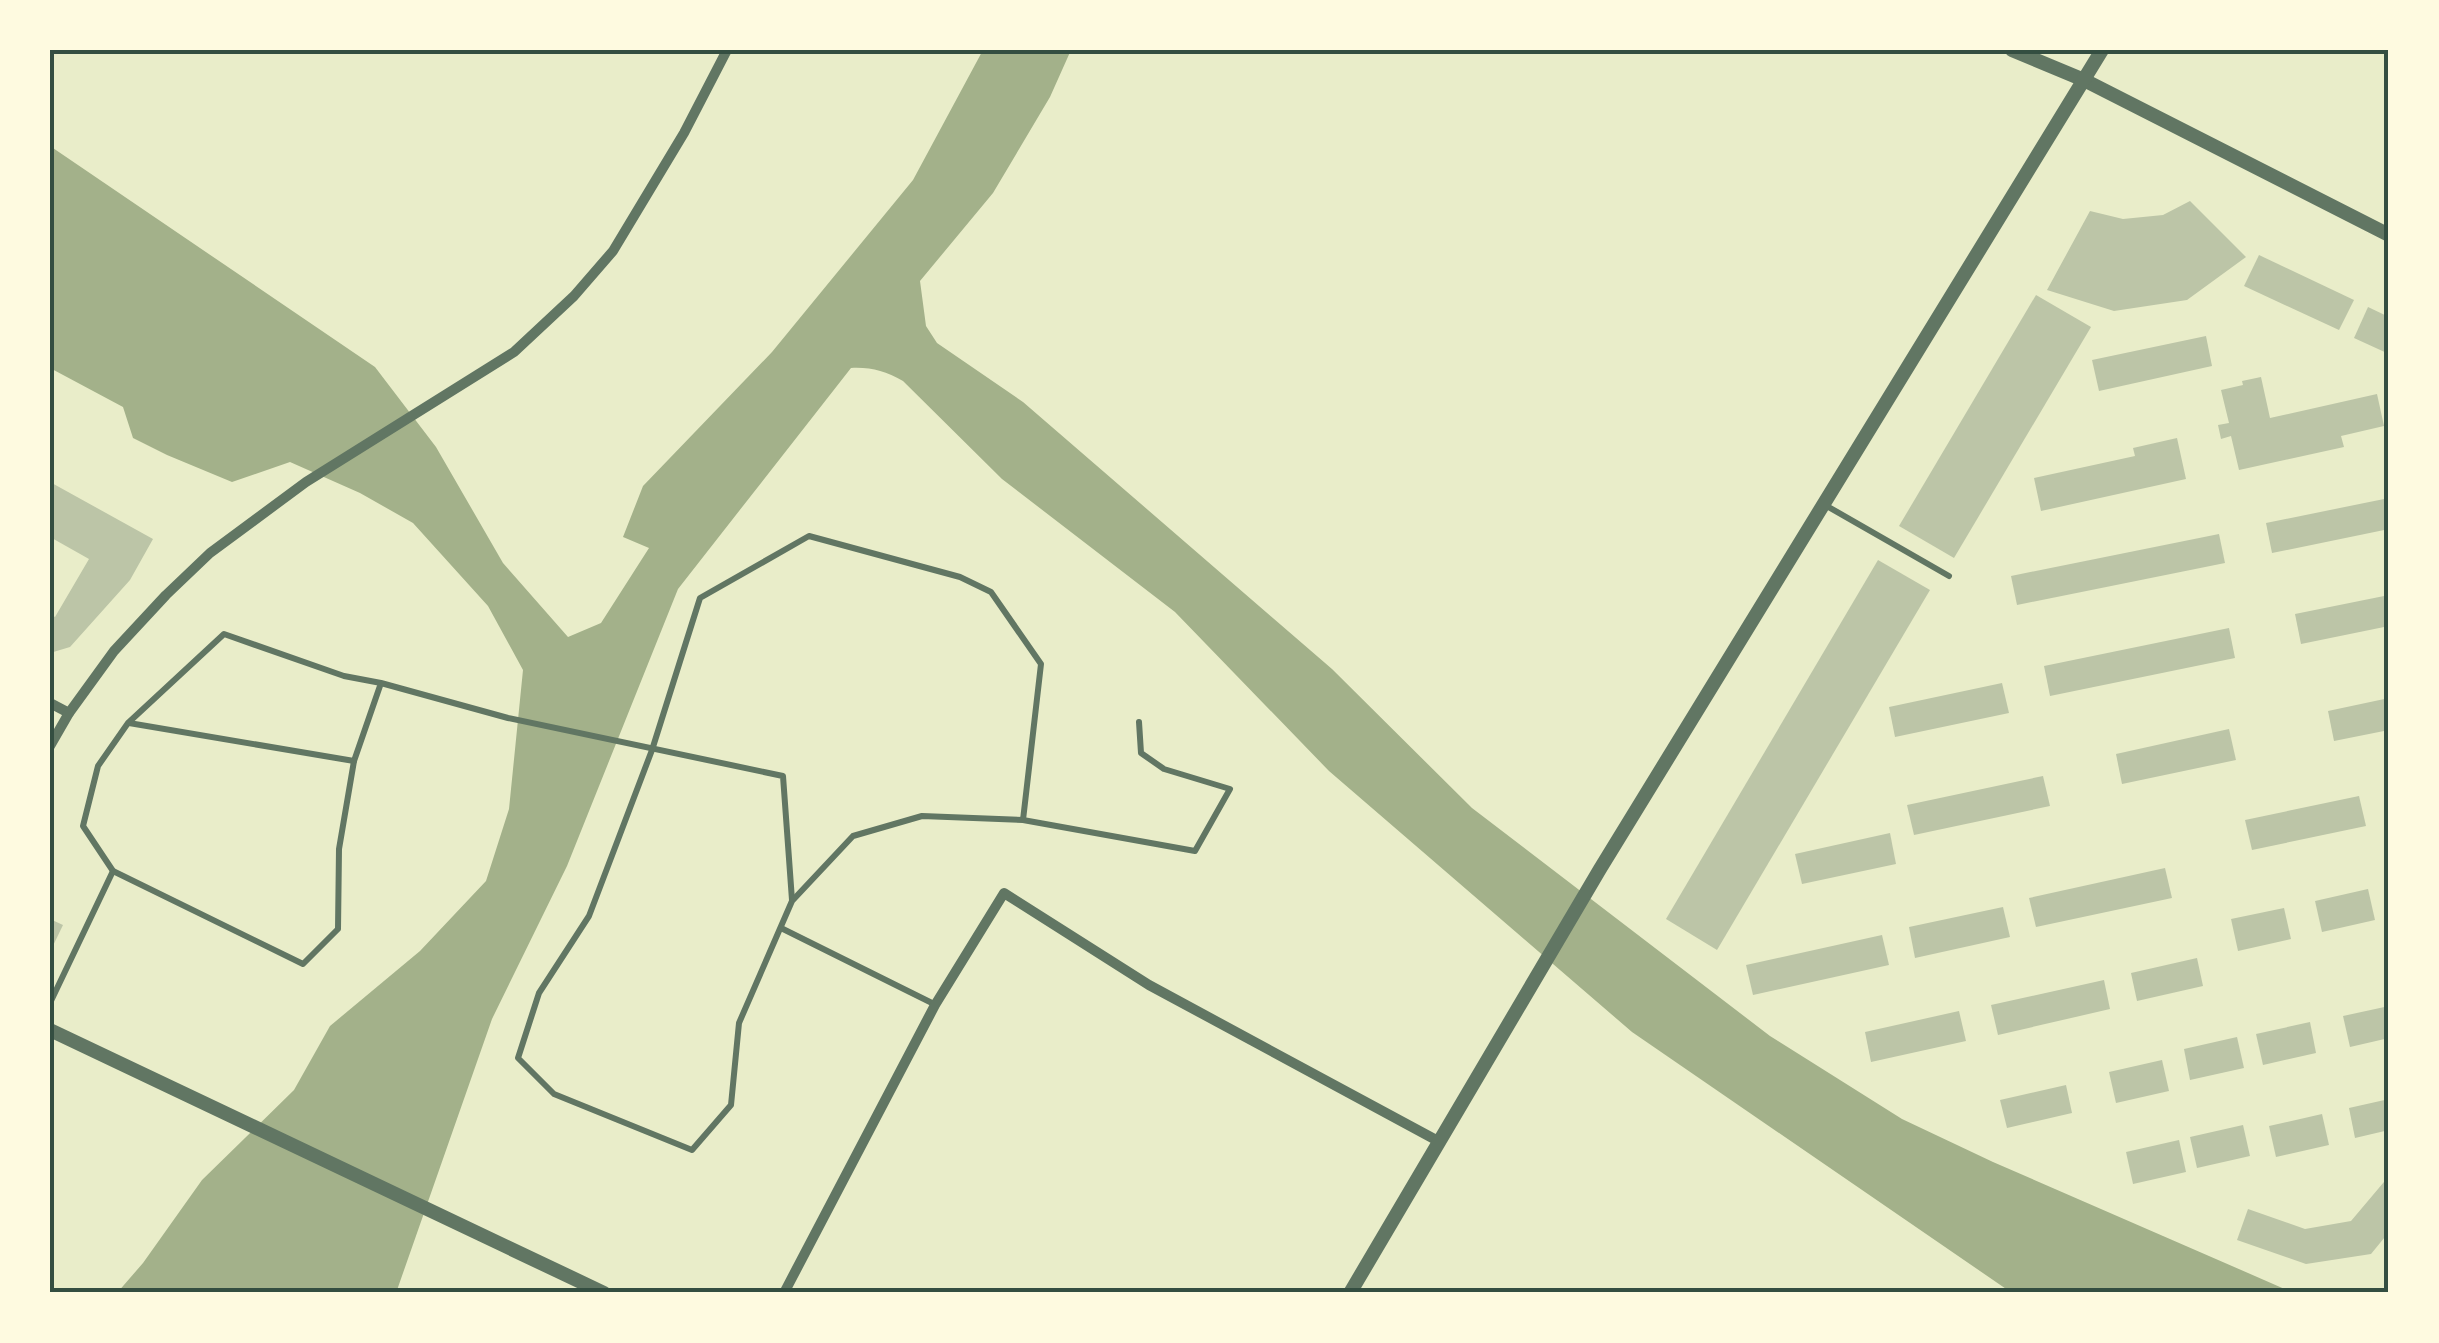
<svg xmlns="http://www.w3.org/2000/svg" width="2439" height="1343" viewBox="0 0 2439 1343" font-family="Literata,serif">
<style>
.water{fill:#a3b18a}
.building{fill:#bcc5a7}
.lines{fill:none;stroke-linecap:round;stroke-linejoin:round}
.service{stroke:#617663;stroke-width:6}
.minor{stroke:#617663;stroke-width:10}
.tertiary{stroke:#617663;stroke-width:14}
.neatline{fill:none;stroke:#344e41;stroke-width:4}
</style>
<rect width="100%" height="100%" fill="#e9edc9"/>
<path class="water" d="M983,50H1071L1050,97L993,193L920,281L926,326L937,343L1023,402L1332,669L1472,808L1770,1036L1902,1119L1993,1162L2294,1293H2012L1632,1032L1329,771L1175,612L1002,479L903,381C885,371 871,367 851,368L678,589L567,866L492,1019L396,1293H117L143,1263L202,1180L294,1090L330,1026L420,951L486,881L509,809L523,670L488,606L413,523L360,493L290,462L232,482L167,455L133,438L123,407L50,368V146L375,367L436,447L503,563L568,637L601,623L649,548L623,537L643,486L772,352L913,180Z"/>
<g class="building">
<path d="M2190,201L2246,257L2187,300L2114,311L2047,290L2090,211L2123,219L2163,215Z"/>
<path d="M2259,255L2354,300L2339,330L2244,286Z"/>
<path d="M2036,295L2091,327L1954,558L1899,526Z"/>
<path d="M2368,307L2389,317V354L2354,338Z"/>
<path d="M2206,336L2212,366L2099,391L2092,360Z"/>
<path d="M2261,377L2270,418L2377,394L2384,426L2341,436L2344,447L2239,470L2231,436L2221,439L2218,425L2229,423L2221,390L2243,385L2242,381Z"/>
<path d="M2177,438L2186,479L2041,511L2034,478L2135,456L2133,448Z"/>
<path d="M50,482L153,539L130,580L70,647L50,653V614L55,617L89,559L50,537Z"/>
<path d="M2389,498V529L2272,553L2266,523Z"/>
<path d="M2219,534L2225,563L2017,605L2011,576Z"/>
<path d="M1878,560L1930,590L1717,950L1666,919Z"/>
<path d="M2389,595V626L2301,644L2295,614Z"/>
<path d="M2229,628L2235,658L2050,696L2044,666Z"/>
<path d="M2002,683L2009,713L1895,737L1889,707Z"/>
<path d="M2389,698V730L2334,741L2328,711Z"/>
<path d="M2229,729L2236,760L2122,784L2116,754Z"/>
<path d="M2043,776L2050,806L1914,835L1907,805Z"/>
<path d="M2359,796L2366,826L2252,850L2245,820Z"/>
<path d="M1890,833L1896,864L1802,884L1795,854Z"/>
<path d="M2165,868L2172,898L2036,927L2029,898Z"/>
<path d="M2368,889L2375,920L2322,932L2315,901Z"/>
<path d="M2003,907L2010,937L1915,958L1909,927Z"/>
<path d="M2284,908L2291,939L2238,951L2231,919Z"/>
<path d="M50,919L63,925L50,952Z"/>
<path d="M1882,935L1889,965L1753,995L1746,965Z"/>
<path d="M2197,958L2203,986L2137,1001L2131,973Z"/>
<path d="M2104,980L2110,1009L1998,1035L1991,1005Z"/>
<path d="M2389,1006V1038L2350,1047L2343,1016Z"/>
<path d="M1959,1011L1966,1041L1871,1062L1865,1032Z"/>
<path d="M2310,1022L2316,1053L2263,1065L2256,1034Z"/>
<path d="M2237,1037L2244,1068L2190,1080L2184,1049Z"/>
<path d="M2162,1060L2169,1091L2116,1103L2109,1072Z"/>
<path d="M2066,1085L2072,1113L2007,1128L2000,1100Z"/>
<path d="M2389,1099V1130L2355,1138L2349,1108Z"/>
<path d="M2322,1114L2329,1145L2276,1157L2269,1126Z"/>
<path d="M2243,1125L2250,1156L2197,1168L2190,1137Z"/>
<path d="M2179,1140L2186,1172L2133,1184L2126,1152Z"/>
<path d="M2389,1176V1232L2371,1254L2306,1264L2237,1240L2248,1209L2305,1229L2351,1221Z"/>
</g>
<g class="lines">
<g class="service">
<path d="M1825,505L1949,576"/>
<path d="M381,683L354,761L339,849L338,929L303,964L113,871L83,826L98,766L128,723L224,634L344,676L381,683L508,718L783,776L792,900"/>
<path d="M129,723L354,761"/>
<path d="M1023,820L1041,664L991,592L960,577L809,536L700,598L652,750L589,916L539,993L518,1058L554,1094L692,1150L731,1105L739,1023L792,901L853,836L922,816L1023,820L1195,851L1230,789L1164,769L1141,753L1139,722"/>
<path d="M781,928L934,1004"/>
<path d="M50,1003L113,871"/>
</g>
<g class="minor">
<path d="M50,703L69,713"/>
<path d="M50,746L69,713L114,651L166,595L210,553L306,482L514,352L574,296L613,251L684,133L727,50"/>
<path d="M784,1293L935,1005L1004,893L1149,985L1438,1141"/>
</g>
<g class="tertiary">
<path d="M2012,50L2084,80L2389,235"/>
<path d="M50,1030L604,1293"/>
<path d="M1350,1293L1600,869L2102,50"/>
</g>
</g>
<rect width="2439" height="1343" fill="none" stroke="#fefae0" stroke-width="105"/>
<rect x="52" y="52" width="2334" height="1238" class="neatline"/>
</svg>
